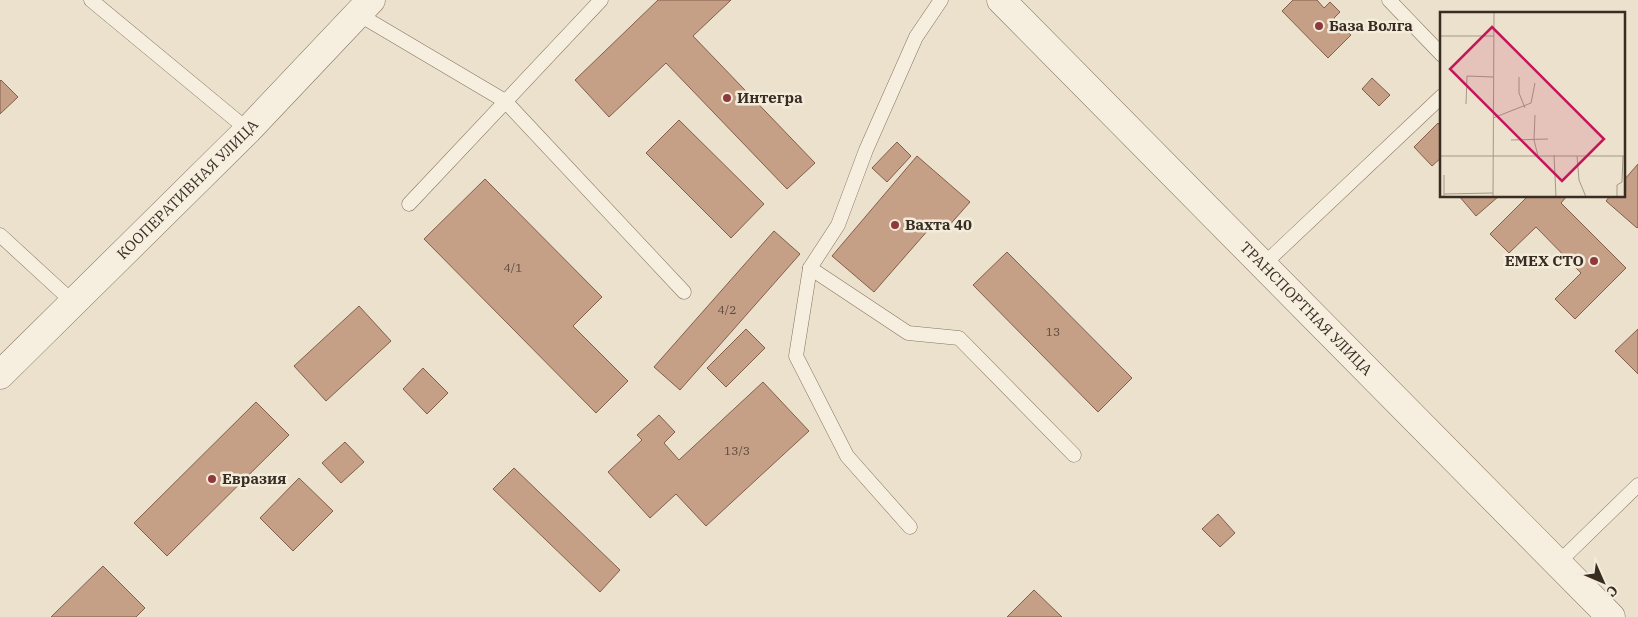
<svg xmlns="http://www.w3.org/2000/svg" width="1638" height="617" viewBox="0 0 1638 617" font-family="'IBM Plex Serif',serif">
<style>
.building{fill:#c59f86;stroke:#835f4a}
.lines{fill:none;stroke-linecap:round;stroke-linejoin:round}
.service-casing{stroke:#877462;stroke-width:15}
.tertiary-casing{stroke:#877462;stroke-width:29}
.service{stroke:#f6efdf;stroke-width:14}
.tertiary{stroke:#f6efdf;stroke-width:28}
.poi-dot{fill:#90383b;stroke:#f3ecdb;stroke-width:2}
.labels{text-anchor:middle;stroke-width:5;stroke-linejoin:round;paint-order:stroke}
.number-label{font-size:12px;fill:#5c4a3c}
.poi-label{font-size:15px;font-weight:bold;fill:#392d23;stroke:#f3ecdb;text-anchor:start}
.street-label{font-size:15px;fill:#392d23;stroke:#f3ecdb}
.inset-road{fill:none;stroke:#a49988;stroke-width:1}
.view{fill:#c2185b;fill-opacity:0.15;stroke:#c2185b;stroke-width:2.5}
.inset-edge{fill:none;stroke:#392d23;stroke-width:2.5}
</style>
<rect width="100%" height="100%" fill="#ebe1cc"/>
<g class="building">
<path d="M658,0H731L693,36L815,163L787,189L666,63L609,117L575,80Z"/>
<path d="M1293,0H1317L1324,8L1330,2L1340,12L1334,18L1351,35L1328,58L1282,11Z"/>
<path d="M1372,78L1390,95L1379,106L1362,89Z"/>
<path d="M1,80L18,97L0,114V81Z"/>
<path d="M679,120L764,204L731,238L646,153Z"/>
<path d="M1438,123L1442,128V157L1432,166L1414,147Z"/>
<path d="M897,142L911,156L887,182L872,168Z"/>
<path d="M917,156L970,202L946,229L936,221L874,292L832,256Z"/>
<path d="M1638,164V227L1637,228L1606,201L1610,196H1624V180Z"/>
<path d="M485,179L602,297L573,326L628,381L596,413L424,239Z"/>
<path d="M1459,196H1499L1476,216Z"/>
<path d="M1528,196H1567L1561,203L1626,268L1575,319L1555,299L1581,273L1536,227L1509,253L1490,234Z"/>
<path d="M774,231L800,254L680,390L654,367Z"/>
<path d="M1007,252L1132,378L1098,412L973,285Z"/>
<path d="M359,306L391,341L326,401L294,366Z"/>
<path d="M746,329L765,348L726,387L707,368Z"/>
<path d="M1638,329V374L1615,351Z"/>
<path d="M423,368L448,393L427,414L403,389Z"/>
<path d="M763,382L809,431L706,526L676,494L650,518L608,472L642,440L637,435L659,415L675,432L664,443L679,460Z"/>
<path d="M256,402L289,435L167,556L134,523Z"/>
<path d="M345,442L364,462L341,483L322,463Z"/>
<path d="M514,468L620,570L600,592L493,489Z"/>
<path d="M299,478L333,511L293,551L260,518Z"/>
<path d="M1218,514L1235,533L1220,547L1202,529Z"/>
<path d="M103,566L145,608L136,617H51Z"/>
<path d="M1034,590L1062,617H1007Z"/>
</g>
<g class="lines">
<defs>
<g id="service">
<path d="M91,0L248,130"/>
<path d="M1389,0L1442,55"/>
<path d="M358,14L505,101L684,292"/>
<path d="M409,204L601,0"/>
<path d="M0,235L74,303"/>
<path d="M1262,266L1442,96"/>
<path d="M810,268L908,333L959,338L1074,455"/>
<path d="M910,527L847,456L796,356L810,268L838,225L866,150L916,37L941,0"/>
<path d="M1558,563L1638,485"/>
</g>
<g id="tertiary">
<path id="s1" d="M1001,0L1611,617"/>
<path id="s2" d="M0,375L248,130L371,0"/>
</g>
</defs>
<use href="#service" class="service-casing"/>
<use href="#tertiary" class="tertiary-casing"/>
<use href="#service" class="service"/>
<use href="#tertiary" class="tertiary"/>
</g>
<g class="poi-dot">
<circle cx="1319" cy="26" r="5"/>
<circle cx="727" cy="98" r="5"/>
<circle cx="895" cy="225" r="5"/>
<circle cx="1594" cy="261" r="5"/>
<circle cx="212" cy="479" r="5"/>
</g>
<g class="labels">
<g class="number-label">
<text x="513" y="272">4/1</text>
<text x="727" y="314">4/2</text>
<text x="1053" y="336">13</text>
<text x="737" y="455">13/3</text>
</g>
<g class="poi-label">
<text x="1329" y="31">База Волга</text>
<text x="737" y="103">Интегра</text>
<text x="905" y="230">Вахта 40</text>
<text x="1584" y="266" text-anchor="end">EMEX СТО</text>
<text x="222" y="484">Евразия</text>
</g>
<g class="street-label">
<text dy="5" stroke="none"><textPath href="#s2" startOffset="264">КООПЕРАТИВНАЯ УЛИЦА</textPath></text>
<text dy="5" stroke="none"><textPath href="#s1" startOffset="434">ТРАНСПОРТНАЯ УЛИЦА</textPath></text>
</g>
</g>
<g transform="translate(1440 12)">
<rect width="185" height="185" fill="#ebe1cc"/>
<path class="inset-road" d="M0,24H54M79,65V81L85,96M26,92L27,64L53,65M95,103L94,128L98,144M53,106L91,91L95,71M71,128L108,127M114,143L116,185M0,144H185M137,144L139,168L146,185M4,182V163M4,185V182L53,181M53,185L54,0M177,185V173L182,170L183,144"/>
<path class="view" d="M52,15L164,127L122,169L10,57Z"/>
<rect width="185" height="185" class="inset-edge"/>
</g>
<g transform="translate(1603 582) rotate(135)" stroke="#f3ecdb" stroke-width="4" paint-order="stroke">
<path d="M0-4L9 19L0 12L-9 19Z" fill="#392d23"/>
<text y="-8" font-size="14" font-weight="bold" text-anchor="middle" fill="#392d23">С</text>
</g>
</svg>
